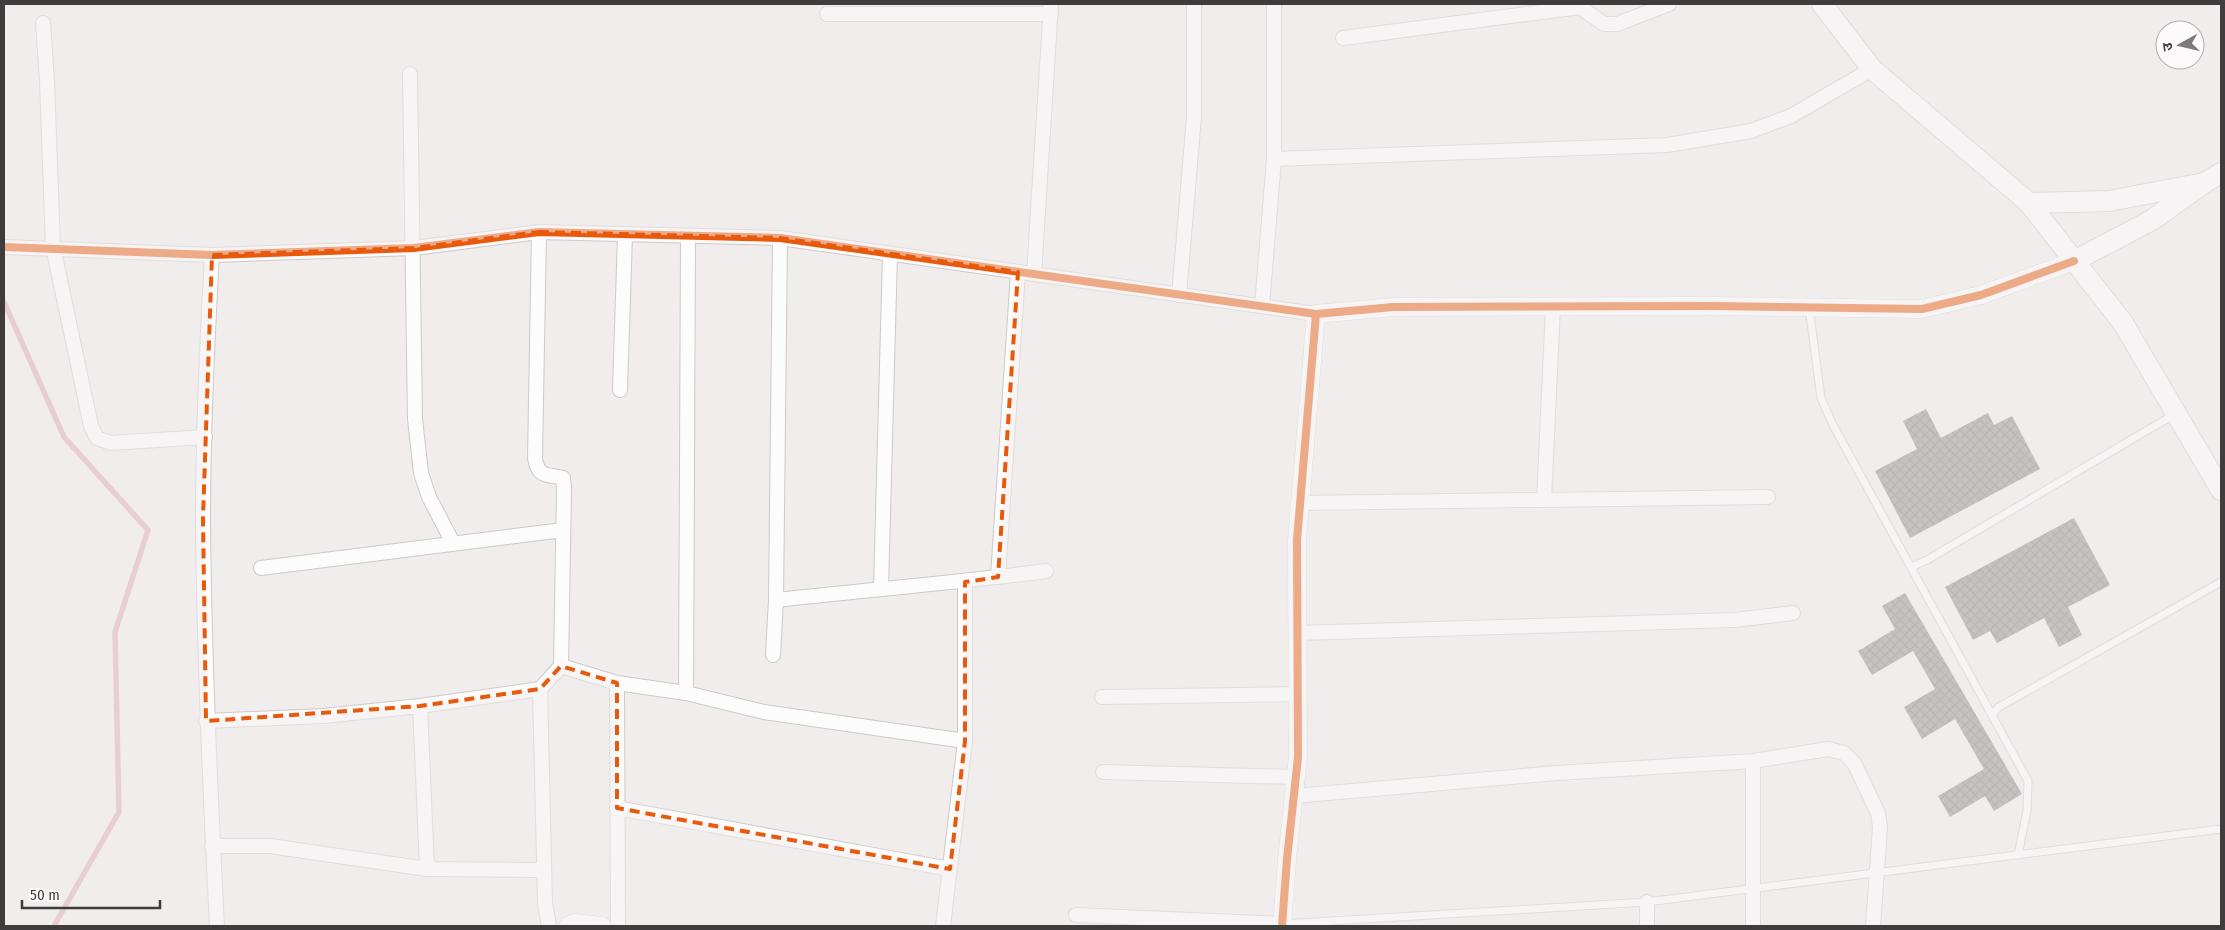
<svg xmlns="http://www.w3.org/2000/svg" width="2225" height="930" viewBox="0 0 2225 930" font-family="'Fira Sans Condensed','Noto Sans Devanagari',sans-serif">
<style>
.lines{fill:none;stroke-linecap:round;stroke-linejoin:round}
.stream{stroke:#dea9b2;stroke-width:5.5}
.building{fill:url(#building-cross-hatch)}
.service-casing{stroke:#ccc9c9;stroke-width:9}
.minor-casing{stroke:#ccc9c9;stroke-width:16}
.tertiary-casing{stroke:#ccc9c9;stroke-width:19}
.secondary-casing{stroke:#ccc9c9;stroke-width:22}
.service{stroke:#fdfcfc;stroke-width:7}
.minor{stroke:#fdfcfc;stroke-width:14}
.tertiary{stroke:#fdfcfc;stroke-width:18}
.secondary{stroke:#fdfcfc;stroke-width:20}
.cycleway-casing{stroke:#fef9fa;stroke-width:11}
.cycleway{stroke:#e8590c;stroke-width:8}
.marked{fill:none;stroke:#e8590c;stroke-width:4;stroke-dasharray:10 6;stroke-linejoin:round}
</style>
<defs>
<pattern id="building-cross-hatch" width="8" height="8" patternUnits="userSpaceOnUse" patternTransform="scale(1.25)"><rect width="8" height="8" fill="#908f8e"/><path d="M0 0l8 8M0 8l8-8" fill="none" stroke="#777675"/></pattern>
</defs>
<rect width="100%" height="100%" fill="#f1eded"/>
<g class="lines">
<path class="stream" d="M4,302L64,437L148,530L115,632L119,812L54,926"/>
</g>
<g class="building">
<path d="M1926,409L1941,438L1988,413L1994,425L2012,416L2040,469L1910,538L1875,471L1917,449L1903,421Z"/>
<path d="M2074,518L2110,585L2068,607L2082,635L2059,647L2044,618L1997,643L1990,631L1973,640L1945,587Z"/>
<path d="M1905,593L2022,794L1994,811L1985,796L1950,817L1938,796L1984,769L1955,719L1922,739L1904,707L1935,689L1913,651L1872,675L1858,651L1895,629L1882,606Z"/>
</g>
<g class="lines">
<defs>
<g id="service">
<path d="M1809,307L1821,398L1833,425L2028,781L2027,811L2018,855"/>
<path d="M1911,567L1927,560L2175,414"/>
<path d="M1992,715L1999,707L2221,582"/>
<path d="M1282,924L1647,902L2221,829"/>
</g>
<g id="minor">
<path d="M827,14H1051"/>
<path d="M43,23L47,81L53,247L91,426L97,438L111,443L205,437"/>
<path d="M1343,38L1580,7L1604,24H1617L1669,4"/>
<path d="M410,74L415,419L421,473L429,497L453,543"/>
<path d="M1274,159L1667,145L1751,131L1791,116L1872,69"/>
<path d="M539,232L535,458C538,478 547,474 563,478L564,488L561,666L540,689L545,903L549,926"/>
<path d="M4,247L212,255L414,248L539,232L780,238L1316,314"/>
<path d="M212,255C207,343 203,431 203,519C204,655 210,790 217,926"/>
<path d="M1034,274L1051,4"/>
<path d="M1179,295L1194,117V4"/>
<path d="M1262,306L1274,159V4"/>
<path d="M620,390L625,235"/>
<path d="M1544,500L1553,307"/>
<path d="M1300,503L1768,497"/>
<path d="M261,568L563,530"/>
<path d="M998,577L1018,272"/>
<path d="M881,588L890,254"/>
<path d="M776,600C866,590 956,583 1046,571"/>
<path d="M1298,633L1735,620L1793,613"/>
<path d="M773,655L776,600L780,238"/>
<path d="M561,666L617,683L686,693L764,712L965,741"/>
<path d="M617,683L618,926"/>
<path d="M686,693L688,236"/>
<path d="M1102,697L1298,694"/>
<path d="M420,706L427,869"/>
<path d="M206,721L323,716L420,706L540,689"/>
<path d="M1753,761V926"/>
<path d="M1103,772L1296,777"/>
<path d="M1294,796L1557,773L1753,761L1828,749L1844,753L1854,763L1878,813L1880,827L1873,926"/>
<path d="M617,808L950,869"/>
<path d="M212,846H270L427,869L544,870"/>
<path d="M1076,915L1282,924"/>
<path d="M943,926L965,741V582"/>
<path d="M1647,926V902"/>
</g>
<g id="tertiary">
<path d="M568,926L575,923L602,926"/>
<path d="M1282,926L1287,859L1298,757L1297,540L1316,314L1393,307L1712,306L1922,309L1981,295L2074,261"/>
</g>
<g id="secondary">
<path d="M1822,4L1872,69L2029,203L2123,323L2221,490"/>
<path d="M2029,203L2109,201L2204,183"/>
<path d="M2074,261L2152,220L2204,183L2221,173"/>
</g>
</defs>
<use href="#service" class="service-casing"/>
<use href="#minor" class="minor-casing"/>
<use href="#tertiary" class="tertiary-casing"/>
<use href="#secondary" class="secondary-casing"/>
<use href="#service" class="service"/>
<use href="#minor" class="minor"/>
<use href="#tertiary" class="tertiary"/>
<use href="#secondary" class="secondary"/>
<defs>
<g id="cycleway">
<path d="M4,247L212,255L414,248L539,232L780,238L1316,314"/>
<path d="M1282,926L1287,859L1298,757L1297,540L1316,314L1393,307L1712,306L1922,309L1981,295L2074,261"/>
</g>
</defs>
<use href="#cycleway" class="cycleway-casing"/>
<use href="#cycleway" class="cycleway"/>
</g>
<path d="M0 0H2225V930H0ZM539,232L780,238L1018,272L998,577L965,582V741L950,869L617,808V683L561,666L540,689L420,706L206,721L203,518L212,255L414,248Z" fill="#f1eded" fill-opacity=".55" fill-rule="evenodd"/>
<path class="marked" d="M539,232L780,238L1018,272L998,577L965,582V741L950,869L617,808V683L561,666L540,689L420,706L206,721L203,518L212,255L414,248Z"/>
<rect width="2225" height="930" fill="none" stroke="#3f3c3d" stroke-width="10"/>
<g transform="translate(2180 45) rotate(262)"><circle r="24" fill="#fef9fa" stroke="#b2adae"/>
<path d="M0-4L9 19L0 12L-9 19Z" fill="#7d7a7b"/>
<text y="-8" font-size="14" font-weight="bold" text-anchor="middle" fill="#3f3c3d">उ</text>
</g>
<path d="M22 900v8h138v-8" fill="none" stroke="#3f3c3d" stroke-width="2.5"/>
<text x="30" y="900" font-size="15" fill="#3f3c3d" stroke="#fef9fa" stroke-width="4" paint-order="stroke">50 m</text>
</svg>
